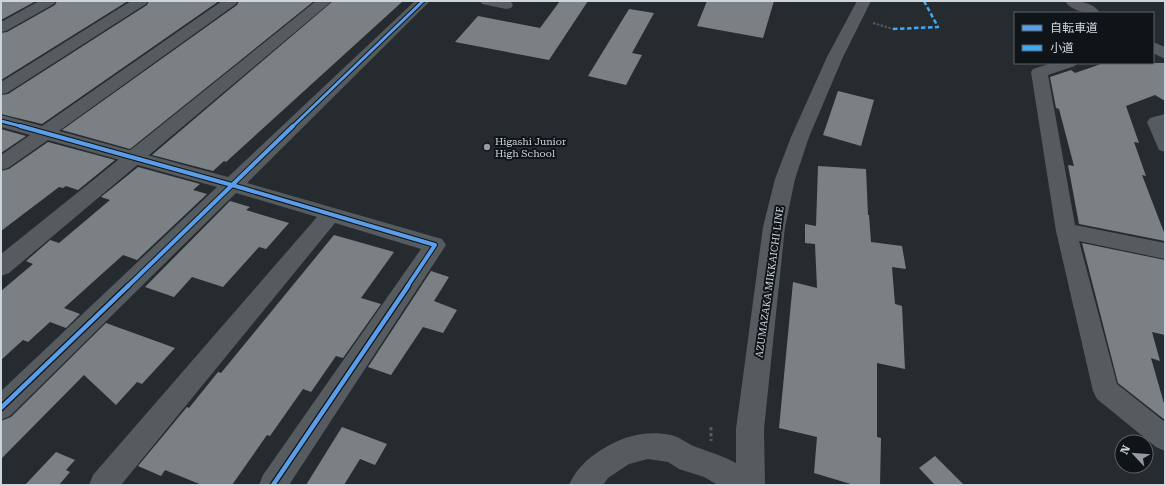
<svg xmlns="http://www.w3.org/2000/svg" width="1166" height="486" viewBox="0 0 1166 486" font-family="'Roboto Serif','Noto Sans JP',serif">
<style>
.building{fill:#7b8084}
.lines{fill:none;stroke-linecap:round;stroke-linejoin:round}
.path-far1{stroke:#565a5e;stroke-width:2;stroke-dasharray:2.5 1.5;stroke-linecap:butt}
.path{stroke:#565a5e;stroke-width:3;stroke-dasharray:3.5 2.5;stroke-linecap:butt}
.street{fill:#565b5f;fill-rule:evenodd}
.secondary{fill:#565b5f;fill-rule:evenodd}
.quiet{stroke:#3fa9f5;stroke-width:2.5;stroke-dasharray:4.5 2.5;stroke-linecap:butt}
.cycleway-far2-casing{stroke:#0f1418;stroke-width:5}
.cycleway-far1-casing{stroke:#0f1418;stroke-width:6}
.cycleway-casing{stroke:#0f1418;stroke-width:7}
.cycleway-far2{stroke:#5a9eea;stroke-width:3}
.cycleway-far1{stroke:#5a9eea;stroke-width:4}
.cycleway{stroke:#5a9eea;stroke-width:4.5}
.poi-dot{fill:#949a9f;stroke:#0f1418;stroke-width:1.5}
.labels{text-anchor:middle;stroke-width:4;stroke-linejoin:round;paint-order:stroke}
.poi-label{font-size:10px;fill:#cfd6db;stroke:#0f1418;text-anchor:start}
.street-label{font-size:10px;fill:#cfd6db;stroke:#0f1418}
</style>
<rect width="100%" height="100%" fill="#262b30"/>
<g class="building">
<path d="M1,1H36L1,20Z"/>
<path d="M57,1H128L1,80V33L7,32L55,5Z"/>
<path d="M149,1H219L42,124L1,114V95L8,94L147,5Z"/>
<path d="M239,1H314L130,149L62,130L237,5Z"/>
<path d="M333,1H403L226,162L224,161L213,171L152,155Z"/>
<path d="M560,1H588L549,60L455,42L478,16L540,28Z"/>
<path d="M707,1H774L763,38L697,26Z"/>
<path d="M629,9L654,13L632,53L642,55L626,85L588,76Z"/>
<path d="M1104,63H1165V101L1155,95L1126,106L1139,143L1134,142L1146,176L1142,175L1165,235V241L1079,224L1068,165L1074,166L1059,109L1056,108L1050,77L1071,70L1075,73Z"/>
<path d="M838,91L874,100L861,146L823,135Z"/>
<path d="M1,129L26,136L1,153Z"/>
<path d="M48,142L115,160L78,190L66,186L63,188L59,187L1,231V171L9,169Z"/>
<path d="M818,166L866,169L868,215H869L871,242L902,246L906,269L892,267L895,304L902,306L905,369L877,363V437L881,438L880,485H854L814,473L817,437L779,428L793,282L817,288L815,244L805,243V224L816,226Z"/>
<path d="M138,167L200,184L193,190L207,194L137,260L123,255L64,308L80,314L66,328L50,322L28,342L23,340L1,360V291L33,264L26,261L48,242L50,240L59,243L110,200L101,197Z"/>
<path d="M230,201L250,207L246,210L289,223L266,249L259,247L223,287L192,277L174,297L145,287Z"/>
<path d="M334,235L394,252L361,298L381,304L343,358L336,356L311,392L303,389L270,436L267,435L232,485H202L165,470L161,476L138,466L187,407L189,408L218,372L221,373Z"/>
<path d="M1082,243L1165,260V335L1152,332L1160,361L1151,358L1165,407V420L1118,383Z"/>
<path d="M431,271L449,277L434,301L457,310L443,333L423,327L391,375L368,367Z"/>
<path d="M106,323L175,348L142,384L137,382L116,405L84,375L1,459V421L11,417Z"/>
<path d="M342,427L387,444L375,465L360,459L344,485H306Z"/>
<path d="M56,452L75,460L66,470L70,472L59,485H25Z"/>
<path d="M935,456L964,485H935L919,468Z"/>
</g>
<g class="lines">
<path class="path-far1" d="M873,23L893,29"/>
<path class="path" d="M711,427V441"/>
<g class="street">
<path d="M39,1H56L54,4L6,31L1,32V22Z"/>
<path d="M131,1H148L146,4L7,93L1,94V82Z"/>
<path d="M222,1H238L236,4L59,131L228,177L415,1H430L247,183L442,239L446,245L289,485H259L263,475L421,249L335,223L121,485H89L93,475L317,217L236,193L10,416L1,420V391L217,187L48,140L8,168L1,170V155L30,135L1,127V115L42,126Z"/>
<path d="M1065,1C1078,1 1092,1 1100,13C1088,13 1073,13 1065,1Z"/>
<path d="M1153,42L1165,47V59L1153,53Z"/>
<path d="M1052,63H1077L1075,66L1048,75L1075,225L1165,243V259L1079,241L1117,384L1165,422V451L1156,447L1097,399L1093,391L1056,231L1031,72L1033,69Z"/>
<path d="M1165,114V152L1159,150L1147,122L1150,118Z"/>
</g>
<g class="secondary">
<path d="M316,1H332L9,273L1,276V254Z"/>
<path d="M480,1H508L511,2L513,5L511,8L506,9L482,4Z"/>
<path d="M857,1H871L843,57L809,137L795,179L785,227L764,429L765,485H718L704,477L679,469L668,462L648,459L629,464L608,478L603,485H569C576,469 587,459 601,450C623,436 646,430 671,435C680,437 688,444 696,447C710,452 723,456 736,463V429L763,227L775,179L791,137L827,57Z"/>
</g>
<path class="quiet" d="M893,29L938,27L924,1"/>
<defs>
<g id="cycleway-far2">
<path d="M1,121L24,127"/>
<path d="M292,127L423,1"/>
</g>
<g id="cycleway-far1">
<path d="M20,126L232,185L435,245L407,287"/>
<path d="M127,287L293,126"/>
</g>
<g id="cycleway">
<path d="M1,408L128,286"/>
<path d="M273,485L408,286"/>
</g>
</defs>
<use href="#cycleway-far2" class="cycleway-far2-casing"/>
<use href="#cycleway-far1" class="cycleway-far1-casing"/>
<use href="#cycleway" class="cycleway-casing"/>
<use href="#cycleway-far2" class="cycleway-far2"/>
<use href="#cycleway-far1" class="cycleway-far1"/>
<use href="#cycleway" class="cycleway"/>
</g>
<circle class="poi-dot" cx="487" cy="147" r="4"/>
<g class="labels">
<g class="poi-label">
<text x="495" y="145">Higashi Junior<tspan x="495" dy="12">High School</tspan></text>
</g>
<g class="street-label">
<text transform="translate(769 282) rotate(-82)" y="4">AZUMAZAKA MIKKAICHI LINE</text>
</g>
</g>
<rect width="1166" height="486" fill="none" stroke="#cfd6db" stroke-width="4"/>
<rect x="1014" y="12" width="140" height="52" fill="#0f1418" stroke="#5c6266"/>
<rect x="1022" y="25" width="20" height="6" fill="#5a9eea" stroke="#5c6266"/>
<text x="1050" y="32" font-size="12" fill="#cfd6db">自転車道</text>
<rect x="1022" y="45" width="20" height="6" fill="#3fa9f5" stroke="#5c6266"/>
<text x="1050" y="52" font-size="12" fill="#cfd6db">小道</text>
<g transform="translate(1134 454) rotate(296)"><circle r="19" fill="#0f1418" stroke="#5c6266"/>
<path d="M0-3L7 15L0 10L-7 15Z" fill="#949a9f"/>
<text y="-6" font-size="11" font-weight="bold" text-anchor="middle" fill="#cfd6db">N</text>
</g>
</svg>
